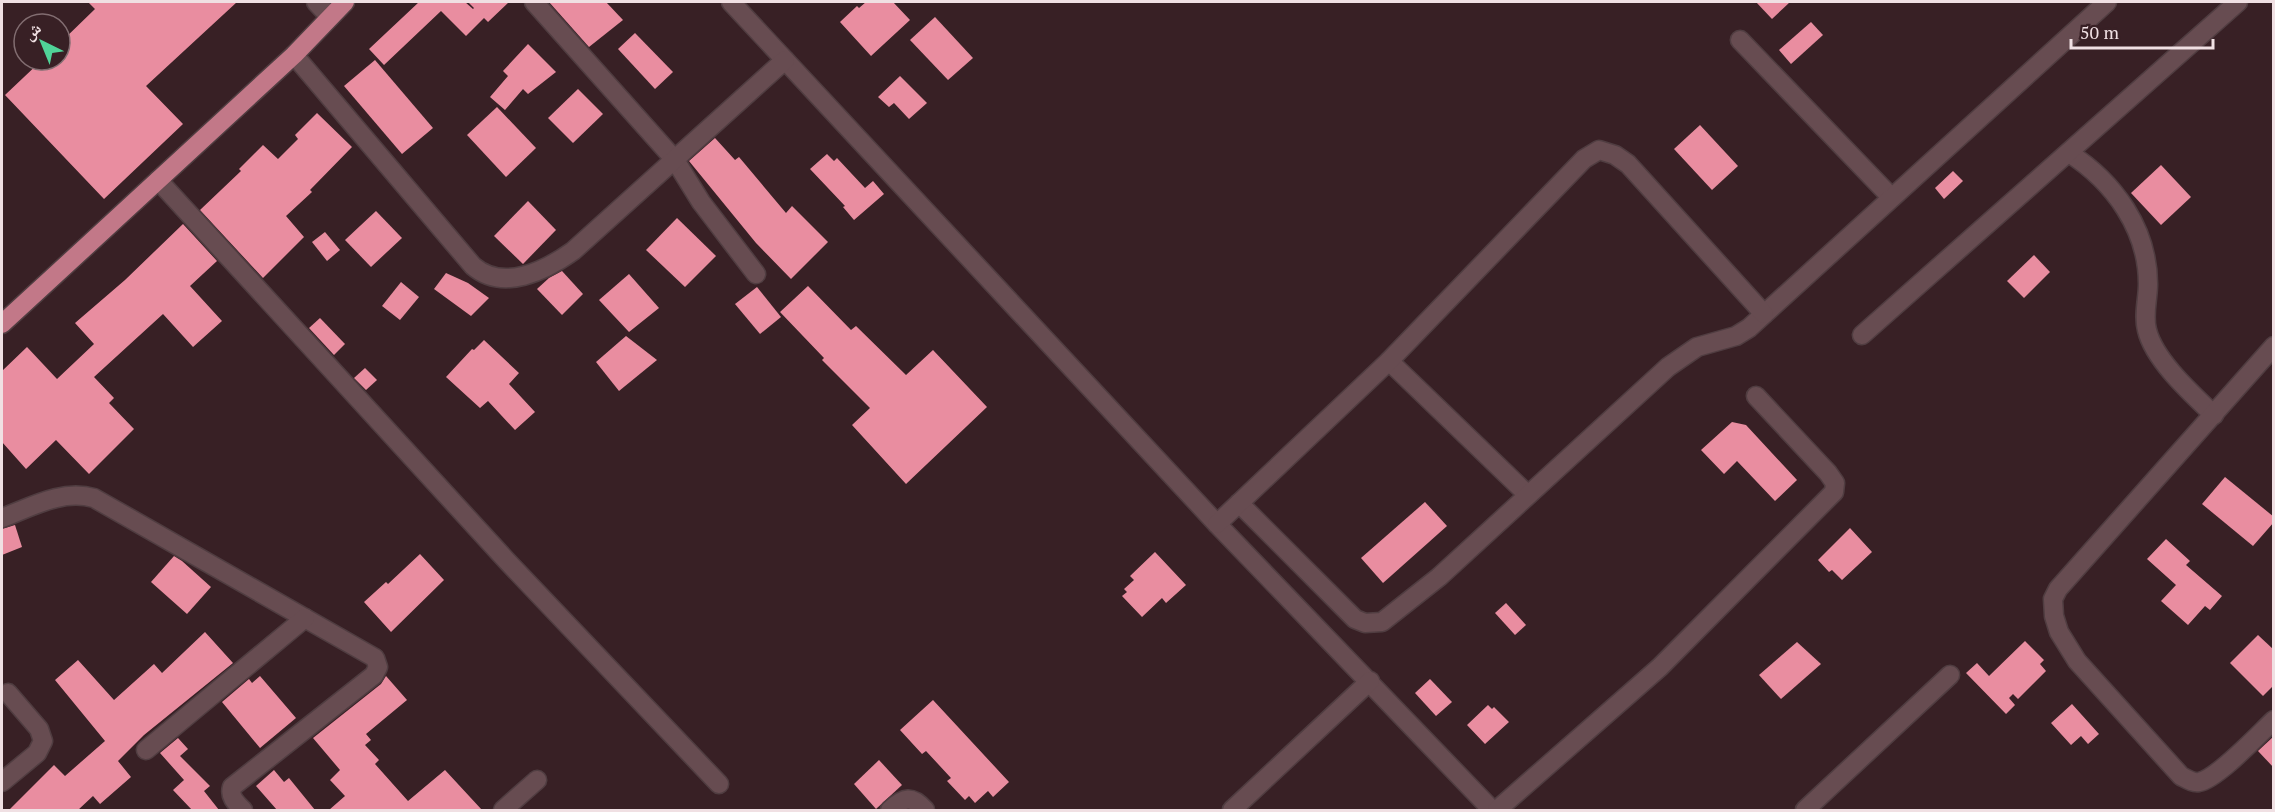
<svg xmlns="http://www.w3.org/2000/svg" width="2275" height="812" viewBox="0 0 2275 812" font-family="'PT Serif','Noto Naskh Arabic',serif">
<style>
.building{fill:#e98da0}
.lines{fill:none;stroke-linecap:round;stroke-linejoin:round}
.minor-casing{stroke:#503d41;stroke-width:21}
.major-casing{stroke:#503d41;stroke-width:21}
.minor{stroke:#674c51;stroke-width:18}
.major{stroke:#c27888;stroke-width:18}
</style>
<rect width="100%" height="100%" fill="#382025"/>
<g class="building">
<path d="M88,2H237L146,86L183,124L104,199L5,95L42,60H60V43L95,9Z"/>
<path d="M419,2H465L473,9L474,8L468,2H509L488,22L484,18L466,36L441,11L384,65L369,49Z"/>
<path d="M549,2H606L623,20L589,47Z"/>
<path d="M866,2H893L910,20L871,56L840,22L857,6L859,8Z"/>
<path d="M1756,2H1790L1772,19Z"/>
<path d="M935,17L973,58L948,80L910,40Z"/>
<path d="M1811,22L1823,35L1791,64L1779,50Z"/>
<path d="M635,33L673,72L655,89L618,49Z"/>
<path d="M528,44L556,72L528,94L523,89L505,110L490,97L508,76L503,71Z"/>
<path d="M375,60L433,128L402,154L344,86Z"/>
<path d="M900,76L927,103L909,119L894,103L889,107L878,97Z"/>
<path d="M578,89L603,114L573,143L548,118Z"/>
<path d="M497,107L536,148L506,177L467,135Z"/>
<path d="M317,113L352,147L310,190L312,192L286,216L304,237L263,278L200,210L241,171L239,169L263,145L278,159L298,139L295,135Z"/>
<path d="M1700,125L1738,166L1712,190L1674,149Z"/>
<path d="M715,138L735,160L739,157L786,213L792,206L828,242L791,279L756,243L689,161Z"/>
<path d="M827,154L834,161L837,158L865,188L873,181L884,194L854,220L843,207L845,206L810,169Z"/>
<path d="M2161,165L2191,197L2161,225L2131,193Z"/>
<path d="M1953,171L1963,181L1944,199L1935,188Z"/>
<path d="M528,201L556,230L523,264L494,236Z"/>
<path d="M376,211L402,238L371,267L345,240Z"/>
<path d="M677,218L716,256L685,287L646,250Z"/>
<path d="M183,224L217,261L190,286L222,321L193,347L163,314L94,377L114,398L109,403L134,429L89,474L56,440L26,469L2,442V371L27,347L57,379L94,344L75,323L125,280Z"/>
<path d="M325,232L340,250L327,261L312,242Z"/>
<path d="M2034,255L2050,272L2024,298L2007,281Z"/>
<path d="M562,271L583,294L562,315L537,289L549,278Z"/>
<path d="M446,273L468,283L489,298L471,316L434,289Z"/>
<path d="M629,274L659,308L629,332L599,300Z"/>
<path d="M401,282L419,297L400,320L382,306Z"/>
<path d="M808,286L851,330L856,326L906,375L933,350L987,407L906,484L852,425L870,408L822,360L824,358L780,312Z"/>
<path d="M757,287L781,317L760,334L735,304Z"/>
<path d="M320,318L345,344L334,355L309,328Z"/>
<path d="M626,336L657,360L619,391L596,362Z"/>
<path d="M484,340L519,373L509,384L535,412L515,430L488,401L480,408L446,377L472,349L474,350Z"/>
<path d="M365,368L377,380L366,390L354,378Z"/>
<path d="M1732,422L1746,425L1797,480L1775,501L1737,461L1724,474L1701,450Z"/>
<path d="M2225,477L2274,517V522L2253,546L2202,504Z"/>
<path d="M1425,502L1447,526L1383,583L1361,558Z"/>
<path d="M15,525L22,547L2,555V529Z"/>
<path d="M1850,528L1872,552L1842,580L1832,570L1829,572L1818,560Z"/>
<path d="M2166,539L2190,561L2186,565L2222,596L2210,610L2205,606L2188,625L2161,601L2176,585L2147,559Z"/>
<path d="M1155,552L1186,585L1166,603L1162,598L1142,617L1122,596L1127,592L1124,589L1134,580L1130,576Z"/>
<path d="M420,554L444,580L391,632L364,602L386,582L388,584Z"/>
<path d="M174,556L182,561L211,587L187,614L151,582Z"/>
<path d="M1506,603L1526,625L1515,635L1495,613Z"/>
<path d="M205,632L233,663L144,735L118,761L131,777L100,804L93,796L78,810H9L54,765L65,776L105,741L55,680L78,660L114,700L154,664L162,673Z"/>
<path d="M2258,635L2274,650V685L2263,696L2230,663Z"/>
<path d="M2025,641L2044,660L2040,664L2046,671L2018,699L2013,694L2009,698L2015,705L2006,714L1966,673L1977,663L1989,676Z"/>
<path d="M1797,642L1821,664L1781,699L1759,675Z"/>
<path d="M260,676L296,718L260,748L222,702L249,679L252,683Z"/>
<path d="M386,676L407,700L366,734L371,740L365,745L379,760L375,764L408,801L445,770L482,810H329L345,796L330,780L340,770L313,738L381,684Z"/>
<path d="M1430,679L1452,702L1436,716L1415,693Z"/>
<path d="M933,700L1009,782L993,797L988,791L975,803L969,796L965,800L947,781L951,778L926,751L922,754L900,730Z"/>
<path d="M2072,704L2099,734L2088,744L2081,736L2071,745L2051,723Z"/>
<path d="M1488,705L1492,709L1494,707L1509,722L1485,744L1467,725Z"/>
<path d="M2274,736V768L2258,751Z"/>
<path d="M178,738L188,749L180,756L210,786L204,791L219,810H192L173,790L184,780L160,753Z"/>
<path d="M879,760L902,785L876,809L854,784Z"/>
<path d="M274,770L284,782L289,778L315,810H277L256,786Z"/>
</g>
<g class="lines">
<defs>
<g id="minor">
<path d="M316,2L330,17"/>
<path d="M534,2L675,160L701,202L756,274"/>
<path d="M731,2L1217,524L1492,810"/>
<path d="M1740,40L1891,197"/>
<path d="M294,55L473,266C503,292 545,271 573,251L785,60"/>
<path d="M2069,153C2114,182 2148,229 2148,284C2148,299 2143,315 2147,330C2154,360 2192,394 2214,415"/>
<path d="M158,180L506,560L719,784"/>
<path d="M1862,335L2238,2"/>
<path d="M2274,346L2058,589L2053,599L2054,616L2059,632L2077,661L2181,776C2187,779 2192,783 2199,782C2217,779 2259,734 2274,720"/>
<path d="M1389,361L1528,495"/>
<path d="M1239,503L1355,619L1365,623L1382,622L1439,577L1668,367L1697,347L1736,336L1749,328L2107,2"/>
<path d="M2,518C31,507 62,489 94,498L375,658L378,667L374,675L232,787C229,797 236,803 243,810"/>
<path d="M1217,524L1389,361L1584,159L1599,150L1615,155L1628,164L1764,314"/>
<path d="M146,750L305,618"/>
<path d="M2,782L37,753L43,741L39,729L8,693"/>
<path d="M503,810L537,780"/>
<path d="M890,810C904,797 912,795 925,810"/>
<path d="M1232,810L1370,681"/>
<path d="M1497,810L1660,667L1834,492L1835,483L1828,473L1756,396"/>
<path d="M1805,810L1950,675"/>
</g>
<path id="major" d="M2,324L294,55L345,2"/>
</defs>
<use href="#minor" class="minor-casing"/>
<use href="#major" class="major-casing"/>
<use href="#minor" class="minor"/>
<use href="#major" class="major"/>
</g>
<rect width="2275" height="812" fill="none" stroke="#f0e0e3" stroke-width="6"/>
<g transform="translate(42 42) rotate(317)"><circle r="28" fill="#382025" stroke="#826d71" stroke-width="1.5"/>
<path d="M0-4.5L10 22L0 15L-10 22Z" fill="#50d398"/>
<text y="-9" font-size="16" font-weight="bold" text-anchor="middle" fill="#f0e0e3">ش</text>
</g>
<path d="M2071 39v9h142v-9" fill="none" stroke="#f0e0e3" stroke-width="3"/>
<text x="2080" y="39" font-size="18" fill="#f0e0e3" stroke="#382025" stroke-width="4.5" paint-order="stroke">50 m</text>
</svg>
